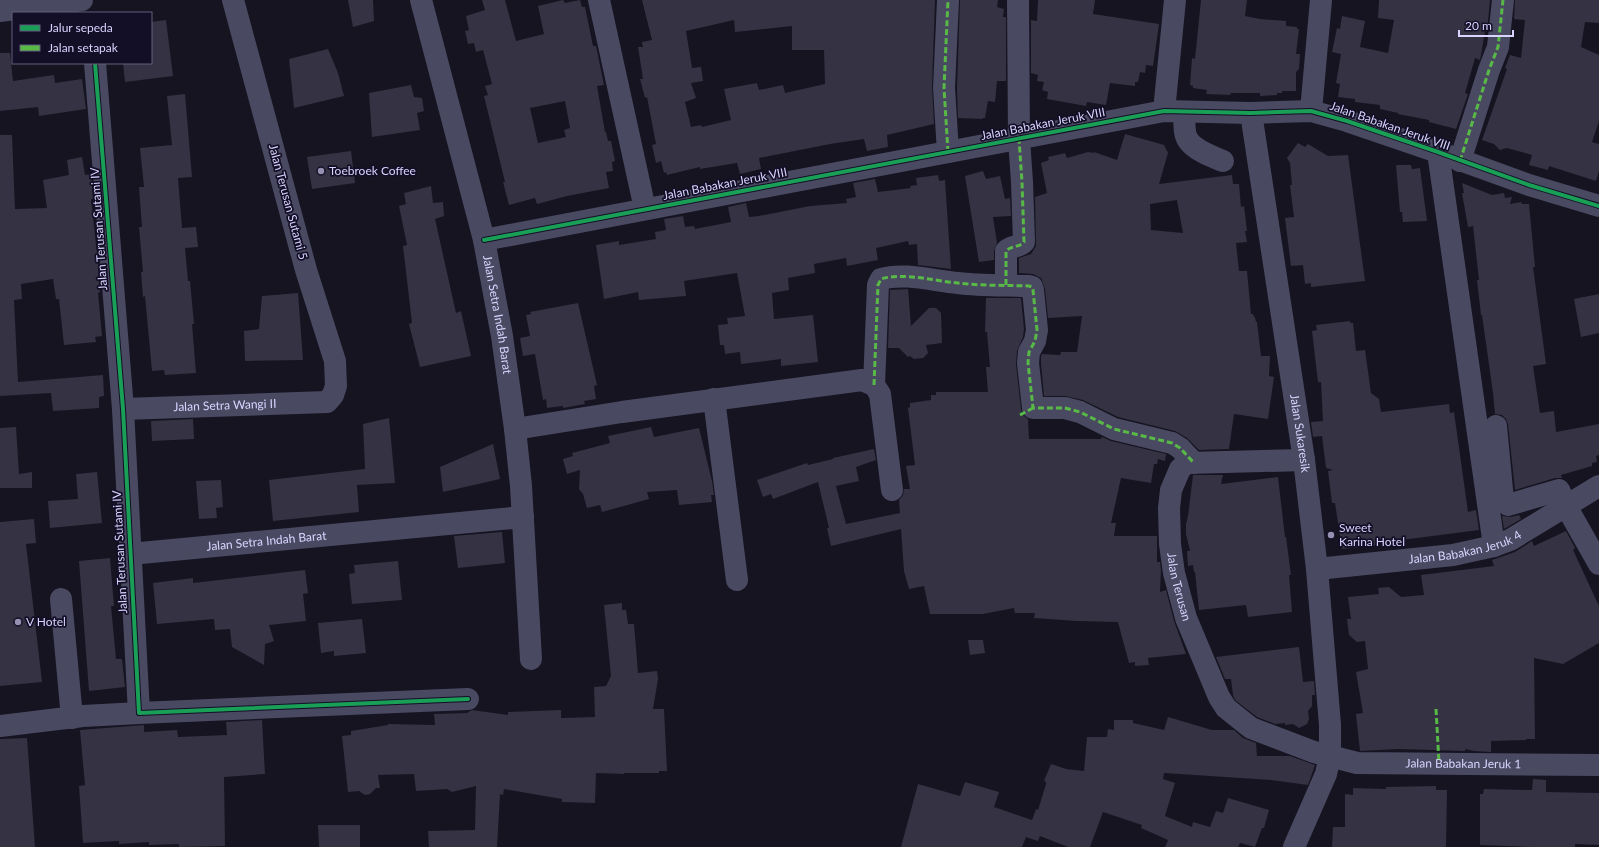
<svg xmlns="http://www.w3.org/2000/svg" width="1599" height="847" viewBox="0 0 1599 847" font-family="Lato,sans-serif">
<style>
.building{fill:#343243;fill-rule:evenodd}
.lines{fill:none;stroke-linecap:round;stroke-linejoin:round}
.minor{stroke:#4a4962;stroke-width:22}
.quiet{stroke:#58b947;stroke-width:3;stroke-dasharray:6 3;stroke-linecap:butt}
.cycleway-casing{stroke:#130f26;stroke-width:6}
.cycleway{stroke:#1a9f57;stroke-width:4}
.poi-dot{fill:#9591b1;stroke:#130f26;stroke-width:1.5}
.labels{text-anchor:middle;stroke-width:3.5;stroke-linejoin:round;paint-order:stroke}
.street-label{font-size:12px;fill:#d9d4ff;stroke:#130f26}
.poi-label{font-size:12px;fill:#d9d4ff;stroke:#130f26;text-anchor:start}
</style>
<rect width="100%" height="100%" fill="#161421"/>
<g class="building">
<path d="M348,0H373L374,21L353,27Z"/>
<path d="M482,0H505L516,41L544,34L538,6L563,0L565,3L580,0L582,7H585L593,46H596L604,85L597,86L605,132H606L608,141H611L615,161L612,162L613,171L606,172L609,188L567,196L537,204L535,198L509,205L503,182H505L484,96L488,95L485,86L492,84L483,50L476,52L474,43L468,44L465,31L469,30L466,16L485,10ZM565,101L570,128L564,130L566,137L538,143L530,108Z"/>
<path d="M642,0H935L932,87L934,124L887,135L888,147L867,151L864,139L830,144L759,158L761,169L740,174L737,163L700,169V167L667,175L666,172L664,173L661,161L656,163L652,145L656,144L647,97L645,98L640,79H643L638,47H643L642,42L652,40ZM734,20L735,32L792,26V50H824L825,84L785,93L783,85L759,90L757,83L724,89L731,120L702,127L701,125L691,127L685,102L696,98L691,83L703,81L701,67L692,68L686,31Z"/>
<path d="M960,0H998L997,7L1004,9L1003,17H1006V81H997L995,102L988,101L985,118H983L982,119L958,118L957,88Z"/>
<path d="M1038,0H1095L1093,14L1159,24L1153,66L1146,65L1145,73L1140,72L1138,82H1135V86L1110,83L1106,105L1087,102L1086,106L1047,99L1048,92L1042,90L1044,82L1037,81L1038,75L1031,73V20L1037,21Z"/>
<path d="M1201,0H1247L1245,16L1260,19L1286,21V26L1297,27V29H1299L1296,54H1300L1299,69L1296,72V91H1282V93H1277V95L1260,96V93H1231L1230,95L1206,94L1207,90L1193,88V86L1190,85L1192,58L1195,59Z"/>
<path d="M1379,0H1490L1487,32L1485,31L1481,55L1480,60L1475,58L1465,93L1468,94L1456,129L1429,122V120L1398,114V113L1380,109V105L1355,102V99L1338,97L1340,84L1336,83L1341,54L1332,52L1337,28L1340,29L1342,16L1365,21L1360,47L1388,53L1394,20L1378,18Z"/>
<path d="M1515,0H1599V23L1585,22L1581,47L1599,55V121L1592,142L1599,144V171L1596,181L1549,166L1548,170L1529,165L1532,155L1507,148L1500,150L1494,144L1482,140L1507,69L1505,68L1510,55L1521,58L1525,20L1514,19Z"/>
<path d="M166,20L173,76L125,82L123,63H151V22Z"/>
<path d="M328,49L338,73L344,96L294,108L289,59Z"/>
<path d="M0,53H10L13,81L54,75L55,83L82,79L86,109L39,116L38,107L0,111Z"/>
<path d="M411,85L414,97L422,98L424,111L417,113L420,130L372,137L369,93Z"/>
<path d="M185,94L192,177L178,178L182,228L196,227L198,247L185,248L188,281H190L194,324H192L196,373L165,375L164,370L152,371L145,296L143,297L141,272H143L139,227H142L139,187H144L140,148L172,145L167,96Z"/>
<path d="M1125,134L1164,145L1168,153L1159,184L1232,175L1233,184H1239L1241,207L1244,206L1247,231H1245L1247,242L1236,243L1239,271H1247L1251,314H1253L1254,317H1255L1256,322H1257L1261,356H1270L1269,376L1274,377L1268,419L1234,414L1229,449L1199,450L1187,438L1175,431L1118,417L1083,400L1065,396H1044L1041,363V356L1042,354L1060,355L1061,352H1077L1082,316L1048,318L1045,289L1041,278L1033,274L1019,273V258L1031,254L1036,246L1035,197L1047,193L1041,163L1049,160L1048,157L1065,153L1067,158L1088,152L1093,153L1094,152L1117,160ZM1177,200L1183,233L1151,230L1150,204Z"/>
<path d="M0,135H12L15,209L47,208L43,180L69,175L67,160L82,157L85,175L91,174L93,199H91L100,281L99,282L100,292L98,293L102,336L95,337L96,342L64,345L59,299H56L53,279L21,284L22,299L14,300L18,382L103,375L104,396L99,397V408L53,411L51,393L0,396Z"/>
<path d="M1298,143L1305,147L1308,144L1328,156L1348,155L1365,281L1311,287V283L1305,284L1303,265L1291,266L1285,218L1294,217L1290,185H1292L1290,163L1287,158Z"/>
<path d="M351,151L355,183L312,189L307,157Z"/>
<path d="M1396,165H1411L1412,169L1420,168L1427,221L1403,222L1402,212H1400Z"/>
<path d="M983,171L986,179L1000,176L1005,199L1010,198L1011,216L993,217L997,243L994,251V260L979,262L965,176Z"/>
<path d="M938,175L939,181L945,180L951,269L918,265L917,244L909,245L908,241L876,248L878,260L847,266L846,258L814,264L815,273L788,278L789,290L772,293L774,319L813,315L818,362L781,366V359L741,364L740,352L725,354L724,345H720L718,325L728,324L727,318L745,316L737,273L684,281L686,296L639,300L638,292L604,299L596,245L619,241V245L656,239L655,232L666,230L664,219L683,216L685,227L694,226L695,229L731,222L728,207L746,203L749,217L759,216L810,206L847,203L846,199L856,197L853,183L875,179L878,192L911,188L910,186L917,185L916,178Z"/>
<path d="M1462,183L1492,195L1504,193L1505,198L1512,197L1510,204L1521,202L1522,204H1529L1535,267H1533L1546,364L1533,366L1540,413L1554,411L1556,432L1599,424V455L1596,456L1597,462L1592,463V466L1561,475L1562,478H1555L1515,490L1508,424L1506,419L1502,415L1495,414L1493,393L1482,315H1481L1477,280H1479L1473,226L1468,227L1462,193H1464Z"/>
<path d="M431,186L433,203L443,202L444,216L435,219L456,313L461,311L471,356L420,367L409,324L412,323L403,246L407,245L399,206L406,204L404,193Z"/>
<path d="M908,289L911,326L929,308H936L941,313L942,343L926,345L928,353L923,358L914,359L910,356L908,357L899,348H888L890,290Z"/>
<path d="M298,293L303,360L245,361L244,331L259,329L262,296Z"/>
<path d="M1599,294V333L1581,337L1574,299Z"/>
<path d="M986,298H1021L1024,329L1023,337L1017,351L1016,364L1021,409L1023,415L1028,419L1029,439H1101L1102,437L1111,441L1166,454L1165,461L1158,459L1157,464H1154L1151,483L1121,478L1111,523H1116L1114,536H1157V562H1160L1161,570L1160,592L1166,590L1174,621L1186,654L1148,658L1149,665L1135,666V662L1129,663L1118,622L1077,621L1034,618L1035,613H1015L1014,608L983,614H930L924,586L909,589L904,571L901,529L831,546L827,528H829L818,482L773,499L771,494L763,497L757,480L807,463L808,465L833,459V458L874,449L876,460L856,467L859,481L836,486L846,524L900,513L899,500L903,495L904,489H910L906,466L915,465L908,408L910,407V403L931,400V395H936V392H988L986,367H990L987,332H985Z"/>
<path d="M578,303L597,385L594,386L596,399L584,401L585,404L563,408V406L547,408L546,399L543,400L535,354L523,356L520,338L530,336L526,315L531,314L530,312Z"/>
<path d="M1350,321V323H1353L1356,351L1365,350L1371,393L1379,399L1381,412L1449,404L1450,413L1454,412L1468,512L1476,510L1479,530L1378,543L1379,545L1342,549L1335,503H1332L1328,471L1333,470L1326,468L1322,436L1313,437L1311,422L1323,421L1321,382H1318L1312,331L1317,330L1316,325Z"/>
<path d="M389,418L395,483L357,485L359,512L273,521L269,480L365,469L363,424Z"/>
<path d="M193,419L194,439L152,441L151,421Z"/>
<path d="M16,427L19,474L32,472V488H0V428Z"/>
<path d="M651,427L654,437L699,428L712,481L714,495H711L712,502L679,505L677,490L647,492L649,499L602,512L600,505L587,508L583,494L579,489L580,470L567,474L563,459L573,456L572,453L610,443L608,436Z"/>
<path d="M493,444L500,479L443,492L440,467Z"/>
<path d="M97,472L102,523L50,528L48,501L78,499L76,474Z"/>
<path d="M1193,475H1223L1221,484L1278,477L1285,537H1286L1291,575H1289L1292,612L1248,617L1246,605L1199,610L1195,572H1194L1193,565L1188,566L1187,551H1190L1186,534V524L1188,516Z"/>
<path d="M221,480L223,507L216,508L217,518L199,519L196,481Z"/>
<path d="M1519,515L1521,519L1504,529L1502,516L1511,517Z"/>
<path d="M34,519L36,543L26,544L42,682L0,686V522Z"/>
<path d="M1566,531L1575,548L1573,550L1599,606V643L1563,664L1534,658L1535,739H1526V740L1491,741V752L1474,751L1465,749V751L1398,749L1360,751L1356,714L1363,713L1356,672L1368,669L1365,641L1357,642L1349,635L1347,619H1351L1348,597L1379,594L1378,588L1389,587L1401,597L1424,595L1421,575L1494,566L1492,560L1515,552L1532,541L1534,546Z"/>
<path d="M502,532L505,563L458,568L454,536Z"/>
<path d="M110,558L114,606H111L116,659H122L125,687L89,691L79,561Z"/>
<path d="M398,561L402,600L352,604L349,574L355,573L354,565Z"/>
<path d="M305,570L308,593L303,594L306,621L269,625L274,641L265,644L264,665L232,647L230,629L215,630L214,619L157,624L153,583L193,578V583Z"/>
<path d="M622,603V610H626L628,624H634L638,673L657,671L658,679L653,709H664L667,771H659V773H624V774L596,773L595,803L562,802V799L504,789L503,795L500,794L497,847H429L428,831L475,830L476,786L452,792L447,789L416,791L414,774L378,775L380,788H376L370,794L365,795L359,791L348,792L342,736L351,735V731L388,725V724L435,725L434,714L467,713L472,710L508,715V712L561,710V718L595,717L594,687L606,686L611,676L604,605Z"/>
<path d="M362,619L366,653L334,656V651L321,653L318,623Z"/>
<path d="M968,640H983L985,653L970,655Z"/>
<path d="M1299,647L1303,682L1314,681L1315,695H1312V706L1308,711L1309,719L1307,724L1299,728L1293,724L1285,725V723L1275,724L1257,717L1235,700L1233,695L1231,679H1225L1216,657Z"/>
<path d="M1168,717L1212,730H1234L1243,738L1256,743L1257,756H1290L1315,765L1308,785L1271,780L1164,773L1163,779L1175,783L1165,816L1192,827L1193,822L1210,827L1216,811L1223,813L1228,798L1269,810L1264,828H1262L1255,847L1240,843L1238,847H1165L1168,840L1141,828L1142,825L1103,812L1090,847H1068L1040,836L1038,841L1026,837L1022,847H901L918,784L960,796L965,782L999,792L994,807L1032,820L1036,809L1038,810L1046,784V782L1044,781L1051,764L1066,769L1084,771L1087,737H1107L1108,729L1114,730V720H1133V723L1164,730Z"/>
<path d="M262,720L265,774L224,777L225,846L179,847V844L149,845V842L119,844V841L83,843L79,786L85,785L80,730L144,725V732L177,730L178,737L227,735L226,722Z"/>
<path d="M27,738L35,847H0V739Z"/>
<path d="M1533,779L1546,780V792L1599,793V845L1575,844V847H1533L1480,845V794H1483L1484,789L1532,790Z"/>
<path d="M1436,786V790H1447L1446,847H1332L1333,827H1345V794L1353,795V788L1386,789V787Z"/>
<path d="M318,825H360V847H319Z"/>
</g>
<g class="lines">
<g class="minor">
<path id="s1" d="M421,0L484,240L502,336L515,429L521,486L531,659"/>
<path d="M599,0L645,209"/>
<path d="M0,11L82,0"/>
<path d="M95,63L123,409L139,713L468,699"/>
<path d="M1164,111L1175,0"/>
<path d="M1311,111L1321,0"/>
<path d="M1184,112C1185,120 1183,133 1188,140C1194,150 1213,157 1223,161"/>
<path id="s2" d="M1251,113L1304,460L1317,569L1330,725V756L1326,774L1294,847"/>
<path d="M948,152L944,88L948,0"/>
<path d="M1438,152L1494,546"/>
<path d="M1460,161L1489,70L1498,47L1503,0"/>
<path d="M484,240L1164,111L1251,113L1311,111L1347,121L1438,152L1529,185L1599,206"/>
<path d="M1006,285V251C1012,245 1019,248 1024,242L1022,182L1019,139L1018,0"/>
<path d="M874,385L878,285L881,279C904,272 934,281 958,283C981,286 1005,285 1029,286L1032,287L1033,290L1037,330L1035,341L1029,352L1028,363L1033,408H1065L1080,412L1114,429L1172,443L1180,448L1194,463"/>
<path d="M714,399L737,580"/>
<path id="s3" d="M123,409L327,402L333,395L336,386L335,361L306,270L233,0"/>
<path d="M1496,426L1503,500L1508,505L1559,490L1566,506L1599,564"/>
<path d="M515,429L622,412L862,380L874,385L880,394L892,490"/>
<path id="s4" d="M1304,460L1187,463L1180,469L1171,490L1169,508L1170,544L1174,573L1186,618L1219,697L1226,708L1251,728L1314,752L1357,763L1599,765"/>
<path id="s5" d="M130,554L523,517"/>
<path id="s6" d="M1317,569L1453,555L1494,546L1510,540L1599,486"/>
<path d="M61,599L72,718"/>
<path d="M0,726L83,716L139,713"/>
</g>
<g class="quiet">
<path d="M948,152L944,88L948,0"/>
<path d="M1460,161L1489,70L1498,47L1503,0"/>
<path d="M1006,285V251C1012,245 1019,248 1024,242L1022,182L1019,139"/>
<path d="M874,385L878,285L881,279C904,272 934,281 958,283C981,286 1005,285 1029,286L1032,287L1033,290L1037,330L1035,341L1029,352L1028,363L1033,408H1065L1080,412L1114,429L1172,443L1180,448L1194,463"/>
<path d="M1020,415L1033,408"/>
<path d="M1436,709L1439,763"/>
</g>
<defs>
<g id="cycleway">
<path d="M95,63L123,409L139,713L468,699"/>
<path d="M484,240L1164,111L1251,113L1311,111L1347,121L1438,152L1529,185L1599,206"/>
</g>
</defs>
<use href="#cycleway" class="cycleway-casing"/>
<use href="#cycleway" class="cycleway"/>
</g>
<g class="poi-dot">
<circle cx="321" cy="171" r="4"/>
<circle cx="1331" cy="535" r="4"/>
<circle cx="18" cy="622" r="4"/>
</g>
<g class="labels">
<g class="street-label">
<text transform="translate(1043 124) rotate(-11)" y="4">Jalan Babakan Jeruk VIII</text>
<text transform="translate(1390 126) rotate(19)" y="4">Jalan Babakan Jeruk VIII</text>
<text transform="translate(725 184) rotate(-11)" y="4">Jalan Babakan Jeruk VIII</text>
<text transform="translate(288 202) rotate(75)" y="4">Jalan Terusan Sutami 5</text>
<text transform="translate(99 229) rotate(-94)" y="4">Jalan Terusan Sutami IV</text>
<text dy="4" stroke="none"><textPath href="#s1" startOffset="324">Jalan Setra Indah Barat</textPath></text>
<text dy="4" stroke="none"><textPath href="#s3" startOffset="102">Jalan Setra Wangi II</textPath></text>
<text dy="4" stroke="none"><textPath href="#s2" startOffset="324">Jalan Sukaresik</textPath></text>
<text dy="4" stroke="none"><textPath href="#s5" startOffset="137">Jalan Setra Indah Barat</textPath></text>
<text dy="4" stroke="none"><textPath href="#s6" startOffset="150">Jalan Babakan Jeruk 4</textPath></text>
<text transform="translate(120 552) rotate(-93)" y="4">Jalan Terusan Sutami IV</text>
<text dy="4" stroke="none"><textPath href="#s4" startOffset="247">Jalan Terusan</textPath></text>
<text dy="4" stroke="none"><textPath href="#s4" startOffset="628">Jalan Babakan Jeruk 1</textPath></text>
</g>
<g class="poi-label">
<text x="329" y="175">Toebroek Coffee</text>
<text x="1339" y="532">Sweet<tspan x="1339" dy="14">Karina Hotel</tspan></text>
<text x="26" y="626">V Hotel</text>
</g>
</g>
<rect x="12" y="12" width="140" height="52" fill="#130f26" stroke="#625e7d"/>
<rect x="20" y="25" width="20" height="6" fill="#1a9f57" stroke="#625e7d"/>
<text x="48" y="32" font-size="12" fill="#d9d4ff">Jalur sepeda</text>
<rect x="20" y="45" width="20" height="6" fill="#58b947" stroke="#625e7d"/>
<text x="48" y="52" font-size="12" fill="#d9d4ff">Jalan setapak</text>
<path d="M1459 30v6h54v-6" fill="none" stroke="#d9d4ff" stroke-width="2"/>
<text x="1465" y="30" font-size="12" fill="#d9d4ff" stroke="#130f26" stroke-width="3" paint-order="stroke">20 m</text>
</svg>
